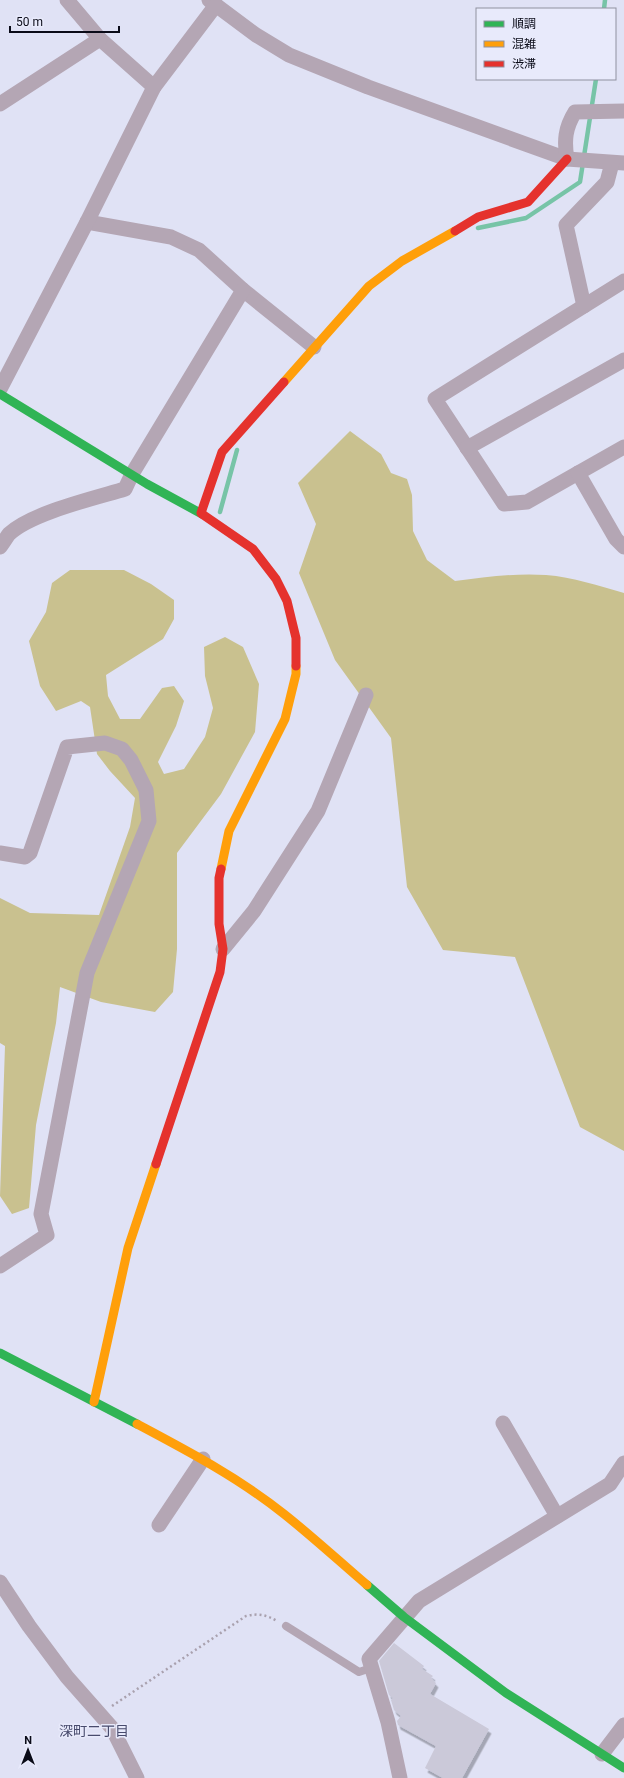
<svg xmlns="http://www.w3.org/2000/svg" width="624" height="1778" viewBox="0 0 624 1778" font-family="Roboto,'Noto Sans JP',sans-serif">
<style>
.forest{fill:#c9c18f}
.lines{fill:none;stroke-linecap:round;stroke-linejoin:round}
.stream{stroke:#77c4a7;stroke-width:4.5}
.building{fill:#cbc9d9;filter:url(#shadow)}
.path{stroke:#a9a1ae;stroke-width:2.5;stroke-dasharray:2 3;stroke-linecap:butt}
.lane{stroke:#b4a6b4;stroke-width:8}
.street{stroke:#b4a6b4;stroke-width:15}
.fast{stroke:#30b455;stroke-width:9}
.slow{stroke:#ff9f0a;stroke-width:9}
.jam{stroke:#e5322d;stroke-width:9}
.labels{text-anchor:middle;stroke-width:3;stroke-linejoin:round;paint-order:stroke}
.neighbourhood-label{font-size:14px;fill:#484b6d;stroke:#e8eafb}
</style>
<defs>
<filter id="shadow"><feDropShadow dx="2.5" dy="4.5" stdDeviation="0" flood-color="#0004"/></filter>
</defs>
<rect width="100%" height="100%" fill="#e0e2f5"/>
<g class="forest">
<path d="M350,431L381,454L391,473L407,479L412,495L413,531L427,560L455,581C486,577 515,573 546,575C573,577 599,586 624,593V1151L580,1127L515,957L443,950L407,887L391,738L335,660L299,573L316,524L298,483Z"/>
<path d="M70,570H124L151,584L174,600V619L163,639L106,675L108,696L120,719H140L162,688L174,686L184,701L176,726L158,762L164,774L184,769L205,737L213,708L205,676L204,647L225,637L243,647L259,684L255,732L221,794L177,853V949L173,992L155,1012L101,1002L60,987L56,1023L36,1125L29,1208L12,1214L0,1196L5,1046L0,1043V898L30,913L99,915L130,827L135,798L110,771L97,754L90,707L81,701L56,711L40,686L29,641L46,612L52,583Z"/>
</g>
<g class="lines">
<g class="stream">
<path d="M604,9L605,0"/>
<path d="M478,228L526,218L580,182L596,79"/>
<path d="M220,512L237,450"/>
</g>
</g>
<path class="building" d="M394,1643L424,1666L422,1669L433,1676L431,1678L436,1683L430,1694L489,1729L462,1778H443L425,1768L436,1746L398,1725L397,1721L401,1716L394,1710L391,1700L393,1698L389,1695L379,1661Z"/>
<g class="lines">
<path class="path" d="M112,1706L246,1616C258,1613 267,1615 277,1621"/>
<path class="lane" d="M286,1626L359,1672L371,1668"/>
<g class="street">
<path d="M67,0L100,39L154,87"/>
<path d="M209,0L256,35L289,55L368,87L567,159L624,163"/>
<path d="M0,104L100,39"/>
<path d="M567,159C564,141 565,128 575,112L624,111"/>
<path d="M87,222L171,237L199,250L243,290L314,347"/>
<path d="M624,281L435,399L504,504L527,502L624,447"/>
<path d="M584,306L566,225L607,182L612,163"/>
<path d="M0,389L87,222L154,87L216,5"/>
<path d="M467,448L624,360"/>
<path d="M578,473L616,539L624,547"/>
<path d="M0,547C3,543 6,538 9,534C31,513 95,498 125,489L132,474L243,290"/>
<path d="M0,853L25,857L30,853L67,747L105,743L122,749L131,760L146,790L149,821L87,973L41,1214L47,1235L0,1266"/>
<path d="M223,949L254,911L318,811L366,695"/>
<path d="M503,1423L557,1516"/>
<path d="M159,1525L203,1459"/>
<path d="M0,1582L29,1626L67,1677L112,1728L137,1778"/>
<path d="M602,1754L624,1725"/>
<path d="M400,1778L388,1722L369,1659L419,1601L610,1484L624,1463"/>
</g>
<g class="fast">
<path d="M0,394L147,484L202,514"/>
<path d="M0,1353L137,1424"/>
<path d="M367,1585L404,1617L506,1693L624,1768"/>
</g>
<g class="slow">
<path d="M284,382L369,286L402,261L455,231"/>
<path d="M221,869L229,831L285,719L296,674V666"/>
<path d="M94,1402L128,1248L156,1164"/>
<path d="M137,1424C188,1451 239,1478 284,1514C313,1537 340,1562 367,1585"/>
</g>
<g class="jam">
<path d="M455,231L478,217L528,202L567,159"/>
<path d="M201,513L222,452L284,382"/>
<path d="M202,514L253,549L276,579L287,601L296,638V666"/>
<path d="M156,1164L220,972L223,949L219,924V878L221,869"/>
</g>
</g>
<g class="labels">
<g class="neighbourhood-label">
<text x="94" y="1736">深町二丁目</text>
</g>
</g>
<rect x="476" y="8" width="140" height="72" fill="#e8eafb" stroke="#8f91a0"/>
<rect x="484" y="21" width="20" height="6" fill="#30b455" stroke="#8f91a0"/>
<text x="512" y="28" font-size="12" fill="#0a0b18">順調</text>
<rect x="484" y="41" width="20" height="6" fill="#ff9f0a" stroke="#8f91a0"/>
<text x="512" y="48" font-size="12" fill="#0a0b18">混雑</text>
<rect x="484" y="61" width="20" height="6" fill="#e5322d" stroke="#8f91a0"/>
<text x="512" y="68" font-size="12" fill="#0a0b18">渋滞</text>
<g transform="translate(28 1750)" stroke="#e8eafb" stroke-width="3" paint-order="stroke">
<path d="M0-3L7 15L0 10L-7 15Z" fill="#0a0b18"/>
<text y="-6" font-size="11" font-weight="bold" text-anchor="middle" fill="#0a0b18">N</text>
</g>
<path d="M10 26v6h109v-6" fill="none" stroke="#0a0b18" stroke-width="2"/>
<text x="16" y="26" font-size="12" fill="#0a0b18" stroke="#e8eafb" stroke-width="3" paint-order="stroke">50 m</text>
</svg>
